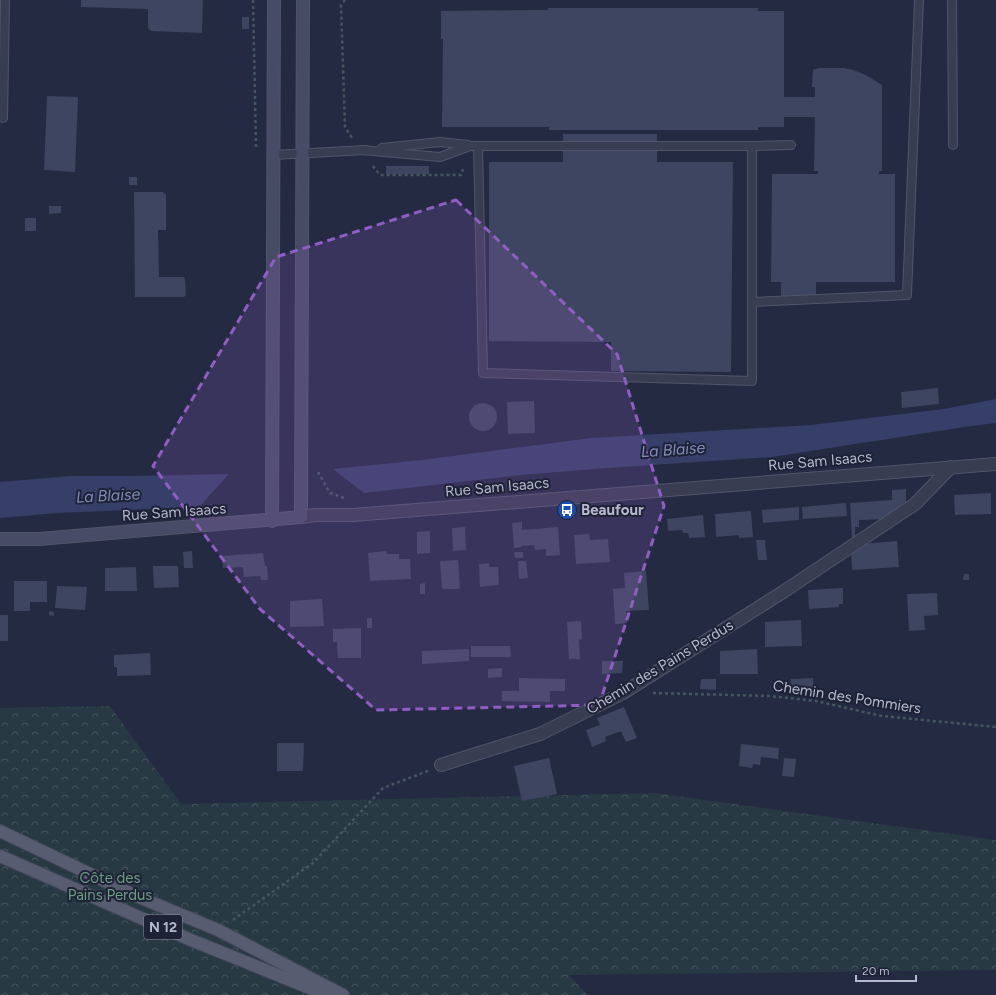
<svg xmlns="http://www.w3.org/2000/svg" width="996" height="995" viewBox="0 0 996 995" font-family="Figtree,sans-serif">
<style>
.forest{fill:url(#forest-crowns)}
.water{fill:#363f68}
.building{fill:#3e4560}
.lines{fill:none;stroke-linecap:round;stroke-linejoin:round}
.service-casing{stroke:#515569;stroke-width:10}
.minor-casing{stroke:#515569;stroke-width:14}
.tertiary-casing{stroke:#515569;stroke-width:14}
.secondary-casing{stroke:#515569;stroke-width:14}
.primary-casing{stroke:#43465b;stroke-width:14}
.path{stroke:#45565f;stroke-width:2.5;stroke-dasharray:3 3;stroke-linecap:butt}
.service{stroke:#393d51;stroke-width:8}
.minor{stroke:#393d51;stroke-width:12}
.tertiary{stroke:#393d51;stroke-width:12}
.secondary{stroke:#474b65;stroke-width:12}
.primary{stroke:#575c71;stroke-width:12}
.marked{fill:#905dc4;fill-opacity:0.2;stroke:#905dc4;stroke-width:3;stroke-dasharray:8 5;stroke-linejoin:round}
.labels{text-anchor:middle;stroke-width:4;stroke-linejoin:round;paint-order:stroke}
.shield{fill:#1e2237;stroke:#888c9f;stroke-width:1}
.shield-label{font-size:14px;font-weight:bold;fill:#b6b9cc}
.street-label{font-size:15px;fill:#b6b9cc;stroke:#1e2237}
.poi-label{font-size:15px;font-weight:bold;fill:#b6b9cc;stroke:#1e2237;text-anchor:start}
.park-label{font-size:15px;fill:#6c9e82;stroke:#1e2237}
.water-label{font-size:16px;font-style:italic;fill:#838eb8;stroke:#1e2237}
</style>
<defs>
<pattern id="forest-crowns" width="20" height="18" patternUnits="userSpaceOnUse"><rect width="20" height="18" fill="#273943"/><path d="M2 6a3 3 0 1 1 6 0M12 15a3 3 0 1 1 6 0" fill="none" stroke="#44545d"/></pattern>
</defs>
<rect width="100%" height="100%" fill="#242a42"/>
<path class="forest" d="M110,706L181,804L654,793L996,840V970L569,975L588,995H0V708Z"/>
<g class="water">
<path d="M996,399V423L971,426L772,457L607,468L520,475L364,493L333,469L422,460L592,438L811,425L944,409Z"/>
<path d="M229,474L199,507L57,513L0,518V482L70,476H130Z"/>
</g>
<g class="building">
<path d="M81,0H203L202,33L151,31L148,28V9L81,7Z"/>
<path d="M548,8H758V11H784V97H815V87H812L813,70L819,68H844L853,70L866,75L882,85V171H879V174H895V282H816V297H781V282H771L772,174H818V171H814L815,117H784V127H758V130H549V127H442L443,39H441V11L548,10Z"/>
<rect x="242" y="17" width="7" height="12"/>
<path d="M47,96L78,97L75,172L44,170Z"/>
<path d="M563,134H657V162H733L731,372L611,371V342L489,341V162H563Z"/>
<rect x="386" y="166" width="43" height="8"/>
<rect x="129" y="177" width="8" height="8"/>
<path d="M134,192H163L166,195V230H158L159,277H184L185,280L186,295L184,297H135Z"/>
<path d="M49,206H61V213L49,214Z"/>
<rect x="25" y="218" width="11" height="13"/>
<path d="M938,388L939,404L902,408L901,392Z"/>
<path d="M534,401L535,433L508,434L507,402Z"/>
<circle cx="483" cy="417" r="14"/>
<path d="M906,489V506L885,519L859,520V527H855V537L852,539L850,503L892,500V490Z"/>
<path d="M991,493V514L955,515L954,495Z"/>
<path d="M846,503L847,516L803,519L802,507Z"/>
<path d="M799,507V520L763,523L762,510Z"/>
<path d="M751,511L753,537L739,538V535L716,537L715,514Z"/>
<path d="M703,515L705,537L689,538L688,533H683L682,530L668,531L667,519Z"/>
<path d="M522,522V530L558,527L560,555L546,556V549L535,550L534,545L521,546L522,547L514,548L512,523Z"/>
<path d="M465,527L466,550L453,551L452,528Z"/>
<path d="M430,531V553L417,554V532Z"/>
<path d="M589,534L590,540L608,539L610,562L576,564L574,535Z"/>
<path d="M756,540H765L767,560H758Z"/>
<path d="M897,541L899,567L852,570L851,550L861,544Z"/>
<path d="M192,551L193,568H184L183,552Z"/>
<path d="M386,551L387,554H399V559H410L411,579L370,581L368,553Z"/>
<path d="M514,552H523V558H515Z"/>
<path d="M263,553L265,566H267L268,580H261L260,576L244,577L243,567L223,568L222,556Z"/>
<path d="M458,560L460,589H442L440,561Z"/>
<path d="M518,561H526L528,578L519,579Z"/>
<path d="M489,563V567H498L499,585L480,587L479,564Z"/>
<path d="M153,566H178L179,587L154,588Z"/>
<path d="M136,567L137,591H105V568Z"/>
<path d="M646,571L649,610L626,611L627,623L615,624L613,589L625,588L624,573Z"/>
<path d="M964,574H969V580H963Z"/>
<path d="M14,581H47V602H30V611H14Z"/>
<path d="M425,583V594H420V584Z"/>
<path d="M57,586L87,587L85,610L55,608Z"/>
<path d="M843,588V604H839V607L809,609L808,590Z"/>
<path d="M937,593L938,615L924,616L925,630L909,631L907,594Z"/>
<path d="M322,599L324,626L290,627V601Z"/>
<path d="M49,611L54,612V616L49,615Z"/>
<rect x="0" y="615" width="8" height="26"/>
<rect x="367" y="618" width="5" height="10"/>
<path d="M801,620L802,646L765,647V622Z"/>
<path d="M581,621L582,639L579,640L580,659H569L567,622Z"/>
<path d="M361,628V658H338L337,642H333V629Z"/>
<path d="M471,646H510L511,657H471Z"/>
<path d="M469,649V661L422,664V651Z"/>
<path d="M757,649L758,674H720V651Z"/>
<path d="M150,653L151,675L117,676V667H114V655Z"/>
<path d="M602,661H623L622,673L602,674Z"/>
<path d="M502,668V677L488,678V669Z"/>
<path d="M519,678L565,679V691H550V702L502,701V691H519Z"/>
<path d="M813,678L814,690H790L791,679Z"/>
<path d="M701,679H716V690L700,689Z"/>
<path d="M624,707L637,738L626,742L621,731L605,737L606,741L592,747L586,730L600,725L597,718Z"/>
<path d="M277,743H304L303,771H277Z"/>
<path d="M741,744L779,748L778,759L761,757L760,765L753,764L752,768L739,766Z"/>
<path d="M549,758L557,794L522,801L514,766Z"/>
<path d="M784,758L796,759L794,777L782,776Z"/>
</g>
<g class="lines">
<defs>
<g id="service">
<path d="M952,0L953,145"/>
<path d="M3,118L5,0"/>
<path d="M478,146L483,373L752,381V302"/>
<path d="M752,146L791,145"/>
<path d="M382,148L440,142L468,145"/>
<path d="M362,150L440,157L470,146H752V302L907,295L919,0"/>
<path d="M273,155L366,150"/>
</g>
<path id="minor" d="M441,765L540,734L623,693L783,592L915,504L951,467"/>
<path id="tertiary" d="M301,517L315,515H353L996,464"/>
<g id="secondary">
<path d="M272,521L274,0"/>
<path d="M0,539H39L301,517L303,0"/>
</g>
<g id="primary">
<path d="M0,831L134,895L218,930L343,995"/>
<path d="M0,856L191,940L327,995"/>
</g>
</defs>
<use href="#service" class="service-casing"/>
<use href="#minor" class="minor-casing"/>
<use href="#tertiary" class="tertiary-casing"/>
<use href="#secondary" class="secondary-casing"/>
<use href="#primary" class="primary-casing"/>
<g class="path">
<path d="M253,0L256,147"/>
<path d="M345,0L341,5L345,127L352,138"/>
<path d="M373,166L380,175H461L463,169"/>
<path d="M318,472L330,493L344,498"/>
<path d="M653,693L770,696L816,701L882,716L996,727"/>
<path d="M233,920L313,863L383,788L428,771"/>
</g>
<use href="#service" class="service"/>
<use href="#minor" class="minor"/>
<use href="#tertiary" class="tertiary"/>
<use href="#secondary" class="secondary"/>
<use href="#primary" class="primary"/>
</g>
<path class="marked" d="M456,200L617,354L664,506L599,705L376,710L260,609L153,466L276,257Z"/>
<defs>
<symbol id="bus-disc" viewBox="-11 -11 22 22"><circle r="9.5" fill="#1a4fb4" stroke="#1e2237"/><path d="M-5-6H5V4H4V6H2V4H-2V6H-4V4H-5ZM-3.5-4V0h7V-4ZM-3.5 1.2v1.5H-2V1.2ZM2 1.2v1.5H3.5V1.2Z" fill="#fff"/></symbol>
</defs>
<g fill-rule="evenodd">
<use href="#bus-disc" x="556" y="499" width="22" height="22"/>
</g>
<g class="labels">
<rect class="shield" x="144" y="915" width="38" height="24" rx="3"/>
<g class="shield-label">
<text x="163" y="932">N 12</text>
</g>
<g class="street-label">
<text transform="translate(820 461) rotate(-5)" y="5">Rue Sam Isaacs</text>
<text transform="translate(497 487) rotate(-5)" y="5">Rue Sam Isaacs</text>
<text transform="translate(174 512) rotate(-4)" y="5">Rue Sam Isaacs</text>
<text transform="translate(660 667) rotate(-31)" y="5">Chemin des Pains Perdus</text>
<text transform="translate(847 697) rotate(9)" y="5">Chemin des Pommiers</text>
</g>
<g class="poi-label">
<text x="581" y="515">Beaufour</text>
</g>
<g class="park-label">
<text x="110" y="883">Côte des<tspan x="110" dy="17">Pains Perdus</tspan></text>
</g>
<g class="water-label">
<text transform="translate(673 449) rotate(-4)" y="6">La Blaise</text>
<text transform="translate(108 495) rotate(-3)" y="6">La Blaise</text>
</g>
</g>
<path d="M856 975v6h60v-6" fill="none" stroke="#b6b9cc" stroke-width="2"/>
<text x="862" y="975" font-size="12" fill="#b6b9cc" stroke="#1e2237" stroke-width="3" paint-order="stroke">20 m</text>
</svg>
